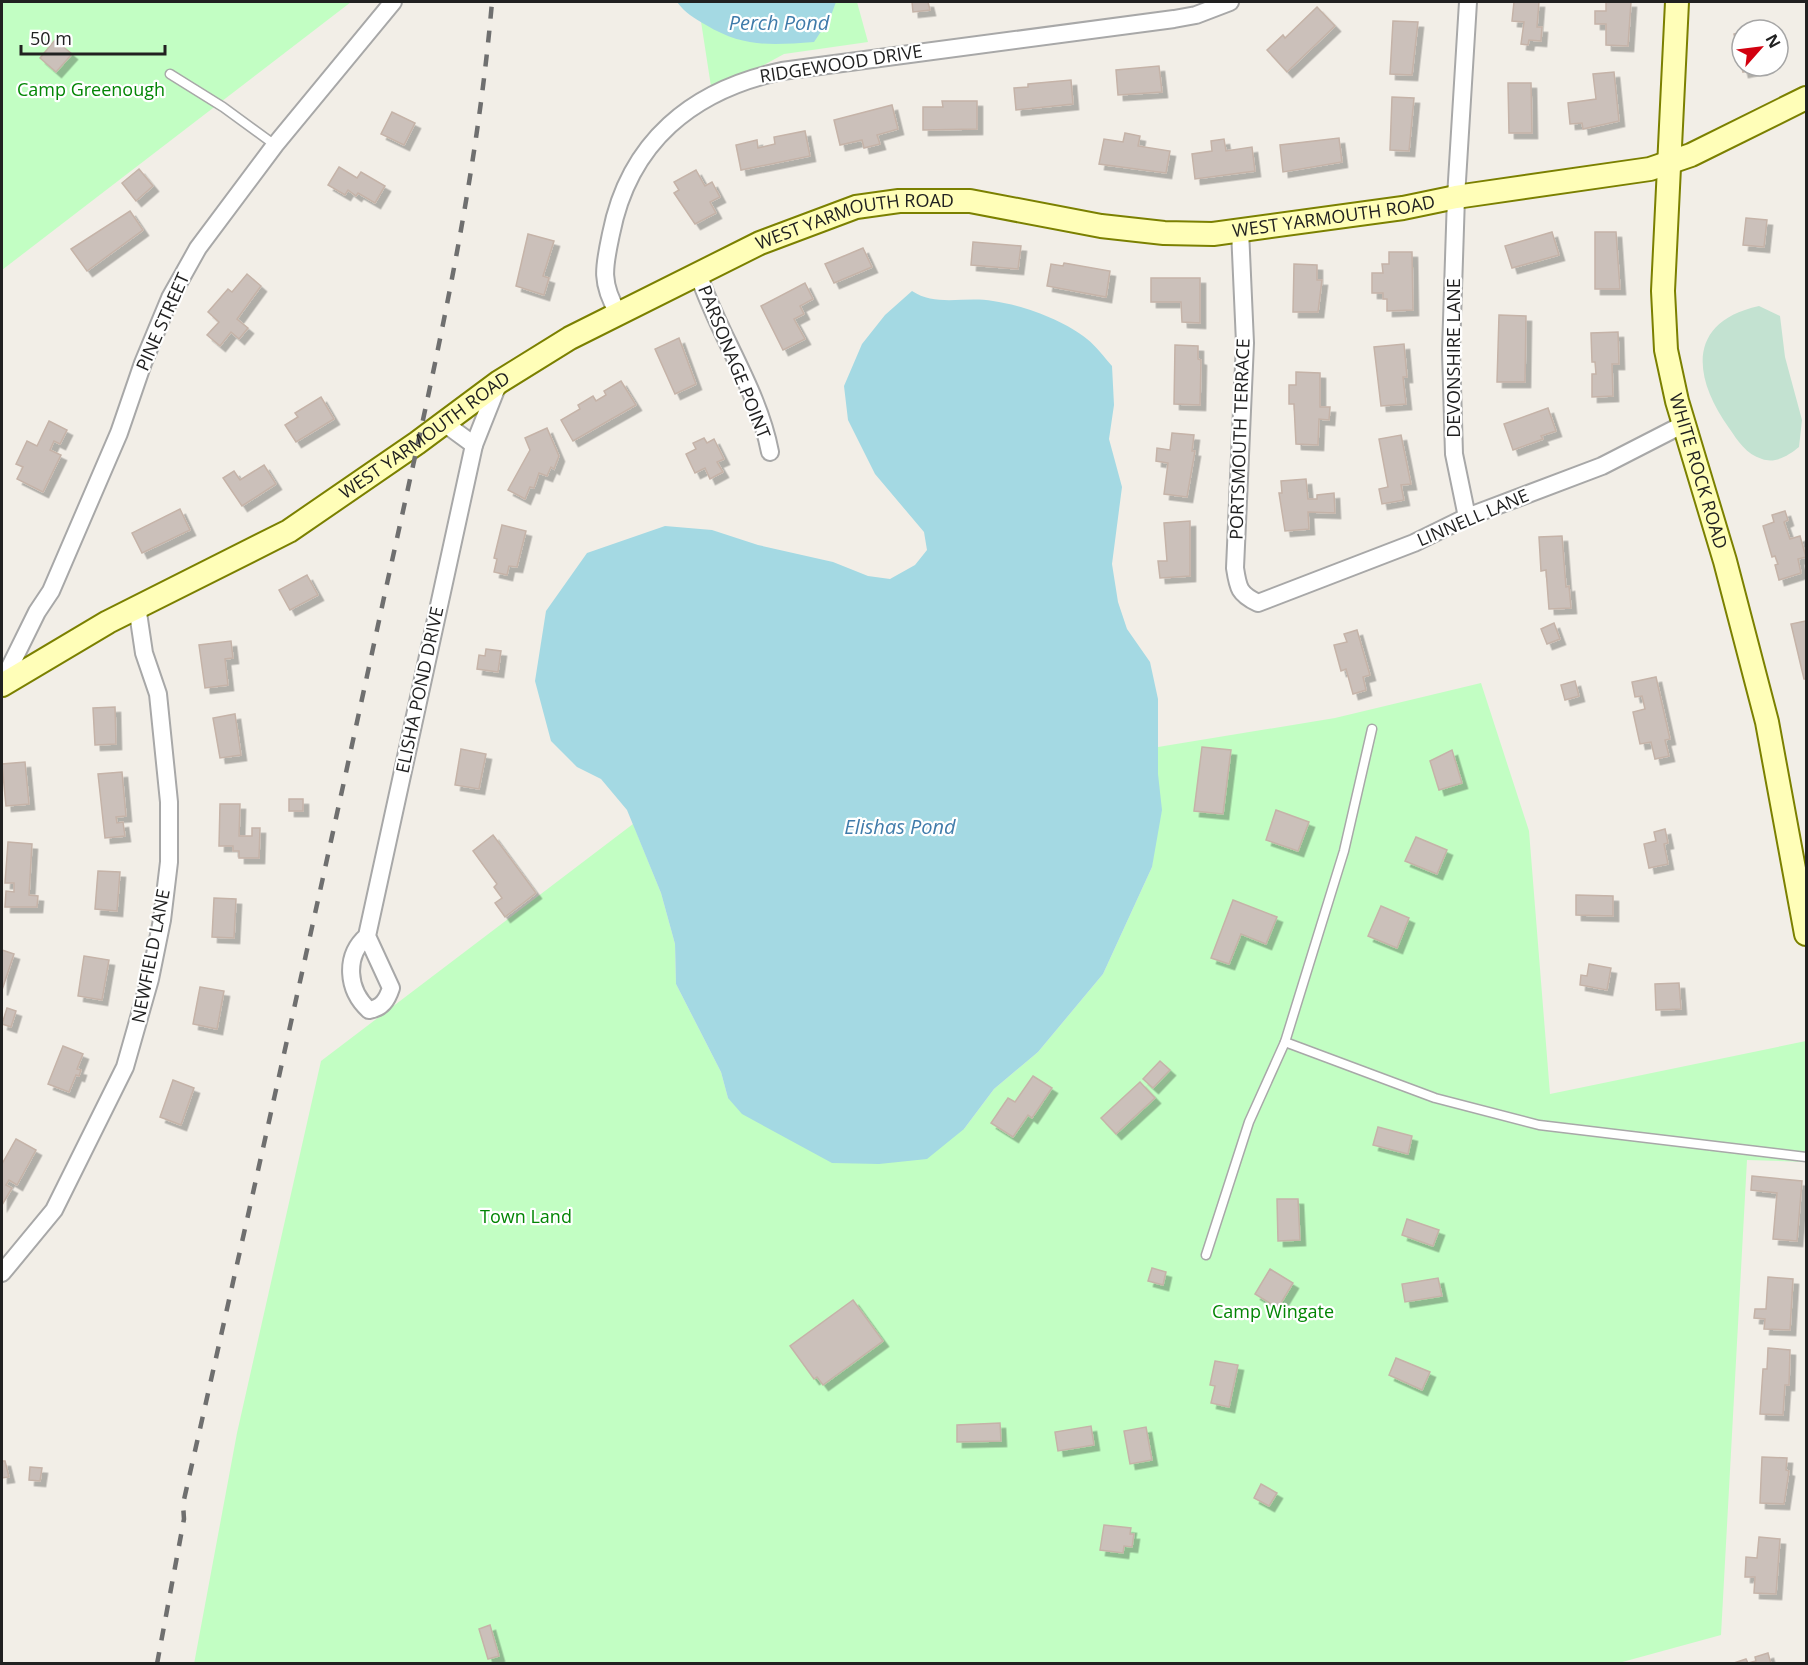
<svg xmlns="http://www.w3.org/2000/svg" width="1808" height="1665" viewBox="0 0 1808 1665" font-family="'Open Sans',sans-serif">
<style>
.wetland{fill:#c3e2d1}
.park{fill:#c2fec3}
.water{fill:#a4d9e3}
.building{fill:#cbc0ba;stroke:#c5b3a8;stroke-width:1.5;filter:url(#shadow)}
.lines{fill:none;stroke-linecap:round;stroke-linejoin:round}
.lane-casing{stroke:#a8a8a8;stroke-width:11}
.street-casing{stroke:#a8a8a8;stroke-width:20}
.secondary-casing{stroke:#7b8000;stroke-width:26}
.lane{stroke:#fff;stroke-width:8}
.street{stroke:#fff;stroke-width:16}
.secondary{stroke:#fffeb8;stroke-width:22}
.rail{stroke:#6f6f6f;stroke-width:4.5;stroke-dasharray:12 12;stroke-linecap:butt}
.labels{text-anchor:middle;stroke-width:4.5;stroke-linejoin:round;paint-order:stroke}
.street-label{font-size:18px;fill:#212121;stroke:#fff}
.park-label{font-size:18px;fill:#038605;stroke:#fff}
.water-label{font-size:20px;font-style:italic;fill:#3f7baa;stroke:#fff}
</style>
<defs>
<filter id="shadow"><feDropShadow dx="5.5" dy="5.5" stdDeviation="0" flood-color="#0004"/></filter>
</defs>
<rect width="100%" height="100%" fill="#f2eee7"/>
<path class="wetland" d="M1759,306L1780,316L1785,357L1802,420L1799,447C1789,455 1776,464 1762,459C1746,454 1738,441 1729,428C1693,378 1686,322 1759,306Z"/>
<g class="park">
<path d="M2,2H351L2,270Z"/>
<path d="M698,2H857L868,42L784,54L712,93Z"/>
<path d="M1481,683L1529,831L1550,1094L1806,1041V1162L1747,1160L1721,1635L1615,1664H194L237,1433L321,1061L633,824L661,893L675,944L676,984L721,1072L728,1098L964,1129L994,1089L1038,1052L1103,974L1152,867L1158,747L1335,718Z"/>
</g>
<g class="water">
<path d="M677,2H836L830,18L814,42C772,45 744,48 706,25C694,18 685,13 677,2Z"/>
<path d="M912,291C936,307 965,296 993,301C1022,305 1064,320 1087,339C1096,346 1104,357 1112,366L1114,405L1109,439L1122,487L1112,564L1118,602L1127,629L1150,662L1158,699V774L1162,810L1152,867L1103,974L1038,1052L994,1089L964,1129L927,1159L879,1164L832,1163L742,1114L728,1098L721,1072L676,984L675,944L661,893L627,810L601,779L577,767L551,741L535,681L546,611L587,553L665,526L712,530L758,545L833,562L868,576L890,579L915,565L927,550L924,532L875,474L848,420L844,386L862,344L885,315Z"/>
</g>
<g class="building">
<path d="M912,2H928L930,10L913,12Z"/>
<path d="M1514,2H1539L1537,27H1542L1541,41L1529,40L1528,45L1521,44L1524,22L1512,21Z"/>
<path d="M1606,2H1631L1628,46L1606,45V24H1595V11H1606Z"/>
<path d="M1317,7L1335,26L1287,72L1267,50L1283,35L1285,38Z"/>
<path d="M1393,21L1418,22L1412,75L1390,74Z"/>
<path d="M1742,32V66L1766,67L1743,72L1734,34Z"/>
<path d="M55,40L72,54L56,72L40,58Z"/>
<path d="M1159,66L1162,92L1118,95L1116,70Z"/>
<path d="M1614,72L1619,121L1583,129L1582,123L1570,124L1568,103L1596,99L1593,74Z"/>
<path d="M1071,80L1073,104L1016,110L1014,88L1028,87V84Z"/>
<path d="M1508,83H1531L1532,133H1509Z"/>
<path d="M1392,97L1414,98L1409,151L1390,150Z"/>
<path d="M942,101H977V129L923,130V107H943Z"/>
<path d="M892,105L898,129L877,135L880,144L864,148L862,140L840,145L834,120Z"/>
<path d="M392,112L415,123L404,145L381,134Z"/>
<path d="M805,131L810,156L741,170L736,145L757,140L758,148L775,144L774,137Z"/>
<path d="M1125,133L1140,136L1138,146L1170,151L1166,173L1099,164L1104,139L1123,142Z"/>
<path d="M1339,138L1342,162L1283,172L1280,145Z"/>
<path d="M1224,139L1226,151L1252,147L1255,171L1195,179L1192,154L1212,151L1211,141Z"/>
<path d="M339,167L357,178L361,172L385,186L375,203L358,193L356,196L348,190L345,195L328,185Z"/>
<path d="M139,169L153,186L136,201L122,183Z"/>
<path d="M696,170L705,186L712,182L720,197L710,202L716,213L695,224L674,193L679,190L674,182Z"/>
<path d="M130,211L143,230L87,271L71,249Z"/>
<path d="M1746,218L1767,220L1764,247L1743,245Z"/>
<path d="M1552,232L1559,255L1512,268L1505,246Z"/>
<path d="M1595,232H1616L1620,289H1595Z"/>
<path d="M528,234L554,241L543,276L549,278L544,295L516,286Z"/>
<path d="M973,242L1021,246L1018,269L971,265Z"/>
<path d="M863,248L872,267L834,283L825,264Z"/>
<path d="M1389,252H1412L1413,310L1387,311V299H1383V293H1372V273H1383L1382,264H1389Z"/>
<path d="M1064,263L1110,271L1106,297L1047,286L1051,264L1063,266Z"/>
<path d="M1294,264L1317,265V280H1322L1318,312H1293Z"/>
<path d="M247,274L261,286L237,319L248,328L239,339L231,332L220,346L207,335L219,322L208,312L228,289L232,292Z"/>
<path d="M1151,278H1200V323L1182,322L1181,302H1151Z"/>
<path d="M805,283L813,299L800,306L804,314L794,319L805,339L783,350L761,306Z"/>
<path d="M1499,315L1526,316L1525,382H1497Z"/>
<path d="M1618,332L1619,364H1612L1613,396L1592,397V374H1596L1595,362H1592L1591,333Z"/>
<path d="M679,338L696,384L675,394L655,349Z"/>
<path d="M1404,344L1407,377H1403L1406,404L1381,406L1374,347Z"/>
<path d="M1175,345L1198,346V359L1201,360L1200,405L1174,404Z"/>
<path d="M1296,372L1320,373V407H1330L1329,420L1319,419L1318,445L1296,444L1294,404H1289V385H1296Z"/>
<path d="M621,381L636,405L573,441L561,420L580,409L578,405L593,396L596,401L606,395L604,391Z"/>
<path d="M321,397L334,419L296,442L285,425L298,417L295,413Z"/>
<path d="M1548,408L1556,431L1541,436L1543,439L1513,450L1504,424Z"/>
<path d="M49,421L67,430L60,444L54,441L50,450L61,455L43,492L17,479L23,467L16,464L27,441L37,446Z"/>
<path d="M547,428L559,456L554,469L551,467L547,476L539,473L534,488L530,487L525,499L508,490L530,450L525,438Z"/>
<path d="M1172,433L1194,435L1192,451H1195L1187,497L1164,494L1168,463L1156,461L1157,448L1170,450Z"/>
<path d="M1401,435L1411,484L1401,485L1404,500L1382,504L1379,489L1388,487L1379,439Z"/>
<path d="M704,438L707,443L714,439L724,459L717,462L723,472L710,479L705,468L695,473L686,454L696,449L693,443Z"/>
<path d="M264,465L276,484L242,506L223,478L234,471L240,480Z"/>
<path d="M1306,479L1308,499H1317V495L1334,493L1335,513L1308,512L1309,529L1285,531L1279,493H1282L1281,481Z"/>
<path d="M180,509L190,530L142,553L132,533Z"/>
<path d="M1785,511L1788,520L1784,522L1790,539L1800,536L1806,557L1798,559L1801,573L1779,580L1775,565L1778,564L1775,556L1772,557L1763,526L1774,522L1772,515Z"/>
<path d="M1190,521V576L1160,578L1158,561H1167L1164,523Z"/>
<path d="M502,525L526,531L517,567L509,566L507,575L494,572L497,559L494,558Z"/>
<path d="M1562,536L1566,587L1569,586L1571,608L1549,609L1546,570L1541,571L1539,537Z"/>
<path d="M307,575L318,595L290,610L279,590Z"/>
<path d="M1806,621V679H1804L1791,624Z"/>
<path d="M1554,623L1560,639L1547,644L1541,629Z"/>
<path d="M1357,630L1370,675L1363,677L1366,690L1353,694L1346,669L1341,671L1334,645L1347,642L1344,634Z"/>
<path d="M231,641L233,658L225,659L228,685L205,688L199,645Z"/>
<path d="M486,649L501,651L498,672L477,669L479,655L485,656Z"/>
<path d="M1656,677L1670,739L1665,740L1669,756L1655,759L1651,742L1640,744L1633,712L1645,709L1642,696L1635,697L1632,682Z"/>
<path d="M1575,681L1579,696L1565,700L1561,685Z"/>
<path d="M115,707L116,744L95,745L93,708Z"/>
<path d="M235,714L241,755L220,758L213,718Z"/>
<path d="M1202,747L1231,750L1223,814L1194,811Z"/>
<path d="M461,749L486,754L479,789L455,785Z"/>
<path d="M1452,750L1462,783L1439,790L1430,761Z"/>
<path d="M25,762L29,804L6,806L2,764Z"/>
<path d="M122,772L126,816L116,817L117,823L123,822L125,836L105,838L98,774Z"/>
<rect x="289" y="799" width="14" height="12"/>
<path d="M220,804H240L239,836H252V828H260L259,858H239V851H233V846H219Z"/>
<path d="M1276,810L1309,822L1298,851L1266,840Z"/>
<path d="M1665,829L1668,843L1664,844L1668,864L1649,868L1644,844L1656,841L1654,832Z"/>
<path d="M493,835L536,893L505,917L495,903L502,898L494,887L497,884L473,851Z"/>
<path d="M1416,837L1447,850L1437,874L1405,861Z"/>
<path d="M8,842L32,844L29,895L38,896L37,907H5L6,891L14,892V883H5Z"/>
<path d="M98,871L120,872L117,911L95,909Z"/>
<path d="M1576,895L1613,896V916L1576,915Z"/>
<path d="M214,898L236,899L234,938L212,937Z"/>
<path d="M1233,900L1277,917L1266,944L1241,934L1229,964L1211,958Z"/>
<path d="M1381,906L1409,918L1397,948L1368,936Z"/>
<path d="M2,950L14,954L2,990Z"/>
<path d="M84,956L109,960L102,1000L78,996Z"/>
<path d="M1589,964L1611,968L1607,990L1580,985L1581,975L1587,976Z"/>
<path d="M1679,983L1681,1009L1656,1010L1655,984Z"/>
<path d="M200,987L224,991L217,1029L193,1024Z"/>
<path d="M7,1008L16,1011L11,1027L2,1024Z"/>
<path d="M63,1046L83,1054L77,1069L81,1070L79,1076L76,1075L69,1092L48,1084Z"/>
<path d="M1160,1061L1170,1070L1153,1088L1143,1079Z"/>
<path d="M1033,1076L1052,1088L1032,1118L1028,1115L1013,1137L991,1123L1008,1098L1015,1102Z"/>
<path d="M173,1080L194,1088L181,1125L160,1117Z"/>
<path d="M1140,1082L1155,1098L1116,1134L1101,1118Z"/>
<path d="M1378,1127L1412,1136L1408,1154L1373,1145Z"/>
<path d="M16,1139L36,1150L17,1185L9,1180L6,1185L12,1188L2,1205V1164Z"/>
<path d="M1752,1176L1802,1181L1797,1241L1773,1239L1777,1193L1751,1190Z"/>
<path d="M1277,1199H1298L1300,1240L1278,1241Z"/>
<path d="M1407,1219L1439,1230L1433,1246L1402,1235Z"/>
<path d="M1152,1268L1166,1272L1163,1285L1148,1281Z"/>
<path d="M1270,1269L1293,1283L1278,1308L1255,1294Z"/>
<path d="M1768,1277L1793,1279L1790,1330L1764,1329L1765,1319L1754,1318L1755,1309H1766Z"/>
<path d="M1438,1278L1442,1296L1405,1302L1402,1284Z"/>
<path d="M853,1300L883,1341L823,1385L817,1377L814,1379L790,1346Z"/>
<path d="M1768,1348L1790,1350L1789,1385H1785L1783,1415L1760,1414L1763,1369H1767Z"/>
<path d="M1396,1358L1430,1372L1422,1390L1389,1375Z"/>
<path d="M1215,1361L1238,1365L1229,1407L1211,1403L1215,1386L1210,1385Z"/>
<path d="M1000,1423L1001,1441L957,1442V1425Z"/>
<path d="M1091,1426L1094,1445L1058,1451L1055,1432Z"/>
<path d="M1146,1427L1152,1460L1130,1464L1124,1431Z"/>
<path d="M1762,1457L1787,1458L1786,1470L1789,1471L1784,1504L1760,1503Z"/>
<path d="M2,1461H5L9,1477L2,1478Z"/>
<path d="M30,1467L42,1468L40,1481L29,1480Z"/>
<path d="M1261,1484L1277,1493L1269,1506L1254,1498Z"/>
<path d="M1104,1525L1131,1528L1130,1534H1134L1132,1547L1124,1546L1123,1553L1100,1550Z"/>
<path d="M1759,1537L1780,1539L1776,1594L1754,1593L1755,1577H1745L1746,1557L1757,1558Z"/>
<path d="M490,1625L499,1656L488,1659L479,1629Z"/>
<path d="M1768,1653L1771,1664H1731L1746,1659L1748,1663L1756,1661L1755,1657Z"/>
</g>
<g class="lines">
<defs>
<g id="lane">
<path d="M170,74L223,107L275,145"/>
<path d="M1285,1042L1435,1098L1539,1125L1806,1157"/>
<path d="M1206,1255L1249,1122L1285,1042L1344,851L1372,729"/>
</g>
<g id="street">
<path d="M1240,230L1245,343L1235,568C1238,588 1239,594 1258,603L1414,543L1467,517L1602,466L1684,424"/>
<path d="M698,273C718,334 758,389 770,452"/>
<path d="M618,313C600,282 604,267 611,234C629,142 692,90 782,71L1174,19L1196,15L1230,2"/>
<path d="M474,445L499,382"/>
<path d="M1467,517L1454,454L1451,351L1456,197L1468,2"/>
<path d="M2,683L37,612L51,591L119,433L143,363L170,298L198,248L275,145L393,2"/>
<path d="M367,936C344,956 347,990 369,1010C382,1008 387,1000 391,988L367,936L474,445L444,423"/>
<path d="M2,1273L54,1210L125,1067L150,979L162,920L169,862V802L158,694L144,653L137,606"/>
</g>
<g id="secondary">
<path id="s1" d="M1677,2L1663,291L1666,350L1677,401L1725,561L1767,722L1806,934"/>
<path id="s2" d="M2,685L108,622L289,531L417,443L499,382L570,338L760,243L856,207L899,201H970L1101,226L1164,233L1213,234L1403,208L1456,197L1650,169L1691,155L1806,98"/>
</g>
</defs>
<use href="#lane" class="lane-casing"/>
<use href="#street" class="street-casing"/>
<use href="#secondary" class="secondary-casing"/>
<use href="#lane" class="lane"/>
<use href="#street" class="street"/>
<use href="#secondary" class="secondary"/>
<path class="rail" d="M157,1664L184,1519L183,1504C250,1208 316,912 380,616C424,412 474,210 492,2"/>
</g>
<g class="labels">
<g class="street-label">
<text transform="translate(841 64) rotate(-9)" y="6">RIDGEWOOD DRIVE</text>
<text dy="6" stroke="none"><textPath href="#s2" startOffset="1464">WEST YARMOUTH ROAD</textPath></text>
<text dy="6" stroke="none"><textPath href="#s2" startOffset="978">WEST YARMOUTH ROAD</textPath></text>
<text transform="translate(163 322) rotate(-66)" y="6">PINE STREET</text>
<text transform="translate(1454 358) rotate(-90)" y="6">DEVONSHIRE LANE</text>
<text transform="translate(734 362) rotate(68)" y="6">PARSONAGE POINT</text>
<text dy="6" stroke="none"><textPath href="#s2" startOffset="492">WEST YARMOUTH ROAD</textPath></text>
<text transform="translate(1240 439) rotate(-88)" y="6">PORTSMOUTH TERRACE</text>
<text dy="6" stroke="none"><textPath href="#s1" startOffset="474">WHITE ROCK ROAD</textPath></text>
<text transform="translate(1473 518) rotate(-23)" y="6">LINNELL LANE</text>
<text transform="translate(420 690) rotate(-78)" y="6">ELISHA POND DRIVE</text>
<text transform="translate(151 956) rotate(-79)" y="6">NEWFIELD LANE</text>
</g>
<g class="park-label">
<text x="91" y="96">Camp Greenough</text>
<text x="526" y="1223">Town Land</text>
<text x="1273" y="1318">Camp Wingate</text>
</g>
<g class="water-label">
<text x="779" y="30">Perch Pond</text>
<text x="900" y="834">Elishas Pond</text>
</g>
</g>
<rect width="1808" height="1665" fill="none" stroke="#212121" stroke-width="6"/>
<g transform="translate(1760 48) rotate(62)"><circle r="28" fill="#ffffff" stroke="#a6a6a6" stroke-width="1.5"/>
<path d="M0-4.5L10 22L0 15L-10 22Z" fill="#d2000f"/>
<text y="-9" font-size="16" font-weight="bold" text-anchor="middle" fill="#212121">N</text>
</g>
<path d="M21 45v9h144v-9" fill="none" stroke="#212121" stroke-width="3"/>
<text x="30" y="45" font-size="18" fill="#212121" stroke="#ffffff" stroke-width="4.5" paint-order="stroke">50 m</text>
</svg>
